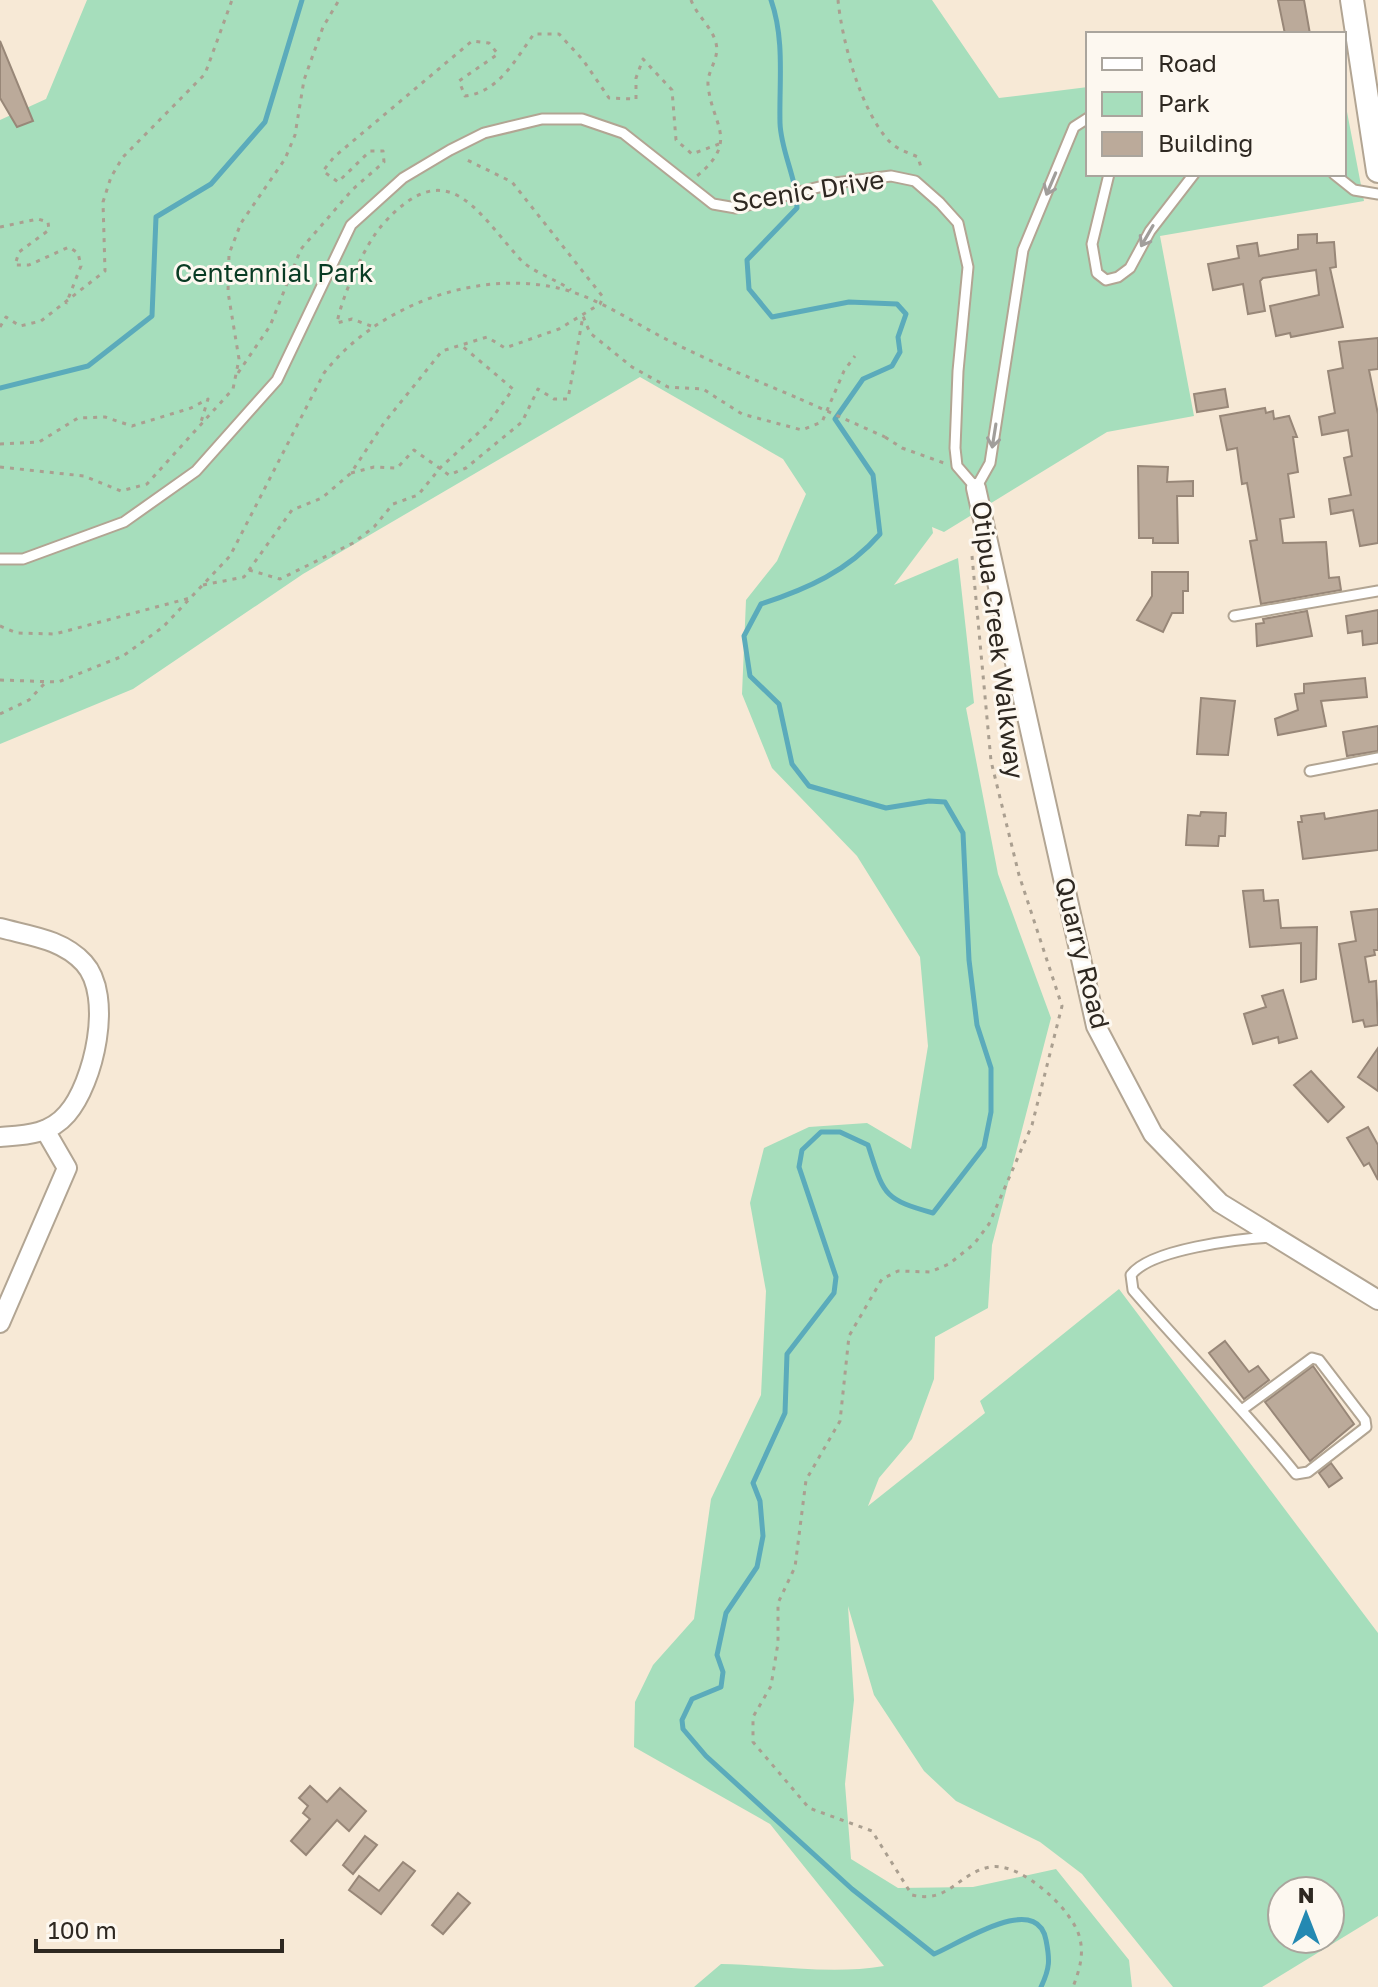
<svg xmlns="http://www.w3.org/2000/svg" width="1378" height="1987" viewBox="0 0 1378 1987" font-family="'Golos Text',sans-serif">
<style>
.green{fill:#a6debc;fill-rule:evenodd}
.lines{fill:none;stroke-linecap:round;stroke-linejoin:round}
.stream{stroke:#5babbb;stroke-width:5}
.building{fill:#bbaa9a;stroke:#988778;stroke-width:2}
.service-casing{stroke:#b2a593;stroke-width:13}
.minor-casing{stroke:#b2a593;stroke-width:22}
.tertiary-casing{stroke:#b2a593;stroke-width:26}
.path{stroke:#aa9f90;stroke-width:3;stroke-dasharray:4 6;stroke-linecap:butt}
.service{stroke:#fff;stroke-width:9}
.minor{stroke:#fff;stroke-width:18}
.tertiary{stroke:#fff;stroke-width:22}
.path-bridge{stroke:#aa9f90;stroke-width:3;stroke-dasharray:4 6;stroke-linecap:butt}
.oneway{stroke:#a19e9b}
.labels{text-anchor:middle;stroke-width:6;stroke-linejoin:round;paint-order:stroke}
.street-label{font-size:26px;fill:#2e2821;stroke:#fdf8f0}
.park-label{font-size:26px;fill:#083b23;stroke:#fdf8f0}
</style>
<rect width="100%" height="100%" fill="#f7e9d6"/>
<path class="green" d="M87,0H932L999,98L1088,87V174H1344V96L1364,201L1160,236L1194,416L1107,432L944,532L932,527L933,533L894,585L958,558L974,703L966,708L998,874L1051,1018L992,1245L988,1308L935,1337L934,1379L912,1439L879,1478L868,1506L985,1413L980,1401L1119,1289L1378,1633V1916L1262,1987H1173L1082,1874L1040,1842L956,1801L924,1771L874,1695L848,1606L854,1700L845,1784L851,1859L898,1888L973,1887L1056,1869L1129,1960L1132,1987H694L721,1964C776,1965 831,1975 884,1966L770,1824L634,1747L635,1702L653,1665L694,1619L711,1499L761,1395L766,1291L750,1203L764,1148L809,1127L867,1123L911,1149L928,1046L920,957L857,856L772,768L742,694L746,600L777,561L806,494L783,459L640,377L303,574L133,689L0,744V120L46,99ZM1282,1891H1330V1939H1282Z"/>
<g class="lines">
<g class="stream">
<path d="M771,0C785,40 779,82 780,123C781,152 797,178 797,208L747,260L749,289L772,317L849,302L897,304L906,314L898,337L900,352L892,366L863,379L835,419L873,475L880,534C848,571 807,589 761,604L744,636L750,676L779,704L792,764L809,786L886,808L929,801L945,802L963,833L969,960L977,1025L991,1068V1112L984,1147L933,1213C882,1199 884,1194 868,1145L840,1132H821L802,1150L799,1167L836,1277L834,1293L787,1354L785,1413L753,1483L760,1501L763,1536L757,1567L726,1613L717,1655L723,1672L721,1687L692,1699L682,1720L683,1729L706,1756L852,1889L934,1954C959,1944 1037,1891 1046,1940C1050,1960 1050,1968 1041,1987"/>
<path d="M0,388L88,366L152,316L156,217L211,184L265,122L302,0"/>
</g>
</g>
<g class="building">
<path d="M1278,0H1304L1310,34H1285Z"/>
<path d="M0,41L33,121L17,127L0,98Z"/>
<path d="M1317,234V243L1334,242L1336,267L1330,268L1343,327L1291,337L1290,333L1276,336L1270,306L1319,295L1316,270L1263,278L1260,281L1265,311L1248,314L1243,284L1213,290L1208,264L1239,258L1237,246L1257,243L1259,256L1298,249V235Z"/>
<path d="M1378,338V369L1369,370L1378,414V543L1360,546L1353,510L1331,514L1329,499L1351,495L1344,458L1352,456L1348,430L1322,435L1319,417L1335,413L1328,371L1343,368L1339,342Z"/>
<path d="M1225,389L1228,407L1197,412L1194,394Z"/>
<path d="M1265,408L1266,413L1273,411L1274,419L1289,416L1297,437H1293L1298,472L1288,474L1294,517L1280,519L1283,543L1326,542L1329,578L1339,577L1341,590L1261,604L1250,541L1257,540L1247,483L1242,484L1237,448L1227,450L1220,416Z"/>
<path d="M1138,466L1168,467L1167,482L1193,481V496H1177L1178,543H1153V538H1139Z"/>
<path d="M1152,572H1188V591H1183V613H1172L1163,632L1137,620L1152,596Z"/>
<path d="M1378,610V643L1363,645L1362,631L1348,633L1346,616Z"/>
<path d="M1307,611L1312,636L1257,646L1256,624L1264,623L1263,619Z"/>
<path d="M1365,678L1367,697L1321,701L1326,726L1278,735L1275,719L1298,710L1295,694L1304,693V684Z"/>
<path d="M1201,698L1235,701L1228,755L1197,754Z"/>
<path d="M1378,726V751L1347,756L1343,732Z"/>
<path d="M1378,810V850L1303,859L1298,822H1302L1301,816L1324,813L1325,819Z"/>
<path d="M1201,812L1226,813L1225,836H1219L1218,846L1186,845L1188,815L1200,816Z"/>
<path d="M1263,890L1264,901L1278,900L1281,928L1317,927L1316,979L1301,982V943L1250,947L1243,891Z"/>
<path d="M1378,909V950H1374L1375,955L1365,957L1369,982L1376,981L1378,1025L1365,1027L1363,1020L1353,1022L1339,944L1356,941L1351,912Z"/>
<path d="M1283,990L1297,1038L1279,1043L1278,1037L1253,1044L1244,1014L1266,1007L1262,996Z"/>
<path d="M1378,1048V1091L1358,1077Z"/>
<path d="M1311,1071L1344,1107L1328,1122L1294,1085Z"/>
<path d="M1368,1127L1378,1145V1180L1369,1163L1364,1166L1347,1138Z"/>
<path d="M1225,1341L1249,1372L1258,1366L1269,1380L1244,1399L1209,1353Z"/>
<path d="M1313,1366L1354,1424L1310,1461L1265,1402Z"/>
<path d="M1331,1463L1342,1478L1329,1487L1319,1473Z"/>
<path d="M310,1786L327,1802L340,1788L366,1811L349,1831L337,1820L306,1855L291,1841L310,1819L303,1813L308,1806L299,1798Z"/>
<path d="M365,1836L377,1845L353,1874L343,1865Z"/>
<path d="M403,1862L415,1871L381,1914L349,1890L359,1876L379,1891Z"/>
<path d="M458,1893L470,1903L443,1934L432,1925Z"/>
</g>
<g class="lines">
<defs>
<g id="service">
<path d="M1109,174L1092,244L1097,273L1106,280L1118,277L1130,268L1150,231L1194,174"/>
<path d="M1334,174L1354,190L1378,194"/>
<path d="M0,559H23L124,522L196,471L277,380L351,225L403,178L450,150L484,133L542,119H582L623,133L713,204L736,208L835,183L891,176L915,181L940,203L958,223L968,267L958,371L955,448L957,466L976,488L990,463L1023,250L1074,127L1088,118"/>
<path d="M1234,616L1378,591"/>
<path d="M1310,771L1378,758"/>
<path d="M1243,1409L1312,1358L1319,1360L1365,1420L1366,1427L1308,1472L1296,1474C1245,1410 1187,1353 1133,1290L1131,1275C1150,1249 1239,1239 1271,1237"/>
</g>
<g id="minor">
<path d="M976,488L1096,1026L1153,1134L1220,1203L1378,1300"/>
<path d="M0,928C30,936 62,939 84,963C114,996 94,1083 67,1114C49,1135 25,1135 0,1137"/>
<path d="M0,1323L67,1168L45,1130"/>
</g>
<path id="tertiary" d="M1352,0L1378,171"/>
</defs>
<use href="#service" class="service-casing"/>
<use href="#minor" class="minor-casing"/>
<use href="#tertiary" class="tertiary-casing"/>
<g class="path">
<path d="M691,0C697,16 712,27 716,43C720,59 707,70 708,85C712,126 740,140 697,176"/>
<path d="M838,0C842,41 861,112 890,142C896,149 909,153 918,157L922,171"/>
<path d="M0,227L38,219L48,222L49,230L19,252L15,265H29L69,247L78,253L81,266L66,304"/>
<path d="M371,326L352,319L337,323C342,296 365,244 383,224C446,154 474,207 519,258C531,272 556,279 571,290"/>
<path d="M0,327L6,317L20,326L41,321L105,271L103,202L111,177L123,157L205,74L232,0"/>
<path d="M238,373L270,326L301,249L353,189L384,162L383,151H370L338,182L323,171L334,157L472,41L489,43L498,54L459,81L465,96C499,92 515,60 534,34H559L583,60L609,98L636,99V78L643,59L672,90L676,140L692,154L719,144"/>
<path d="M885,437L902,448L944,463"/>
<path d="M0,444L39,442L78,418L105,417L132,426L191,408L208,399L201,422"/>
<path d="M0,467L84,476L121,491L147,484L233,389L239,359L228,292L229,254L241,223L285,159L295,135L304,80L323,27L339,0"/>
<path d="M351,473L374,467L397,468L414,450L449,475L466,468L522,422L538,389L554,399H568L583,316L590,333L632,367L668,387L703,389L742,414L802,430L822,422L844,371L855,356"/>
<path d="M972,556L991,761L1019,875L1062,1006L1032,1125L989,1224L974,1244L949,1264L930,1272L898,1271L882,1279L849,1336L840,1421L806,1480L795,1567L778,1603V1643L771,1686L753,1717V1742L809,1808L872,1831L912,1895C949,1904 958,1873 990,1867C1020,1861 1074,1910 1080,1939C1084,1956 1079,1971 1073,1987"/>
<path d="M249,570L280,579L353,543L374,527L393,504L418,495L441,467L487,425L513,389L461,345"/>
<path d="M203,585L244,577L292,510L322,498L351,473L384,423L442,351L487,337L505,348L559,329L600,304L603,297L512,182L463,158"/>
<path d="M0,626L17,633L55,634L190,598"/>
<path d="M0,680L58,682L123,656L163,627L230,556L324,373C378,304 481,267 566,290C600,300 630,320 660,336C706,360 753,379 800,399"/>
<path d="M0,714L29,700L45,683"/>
</g>
<use href="#service" class="service"/>
<use href="#minor" class="minor"/>
<use href="#tertiary" class="tertiary"/>
<path class="path-bridge" d="M800,399L885,437"/>
</g>
<defs><path id="oneway-shaft" d="M-6 0H5M1.5-3L5.5 0L1.5 3" fill="none" stroke-width="1.6" stroke-linecap="round" stroke-linejoin="round" transform="scale(2)"/></defs>
<g class="oneway">
<use href="#oneway-shaft" transform="translate(1051 184) rotate(113)"/>
<use href="#oneway-shaft" transform="translate(1147 236) rotate(120)"/>
<use href="#oneway-shaft" transform="translate(994 436) rotate(99)"/>
</g>
<g class="labels">
<g class="street-label">
<text transform="translate(808 191) rotate(-9)" y="9">Scenic Drive</text>
<text transform="translate(998 640) rotate(83)" y="9">Otipua Creek Walkway</text>
<text transform="translate(1082 953) rotate(76)" y="9">Quarry Road</text>
</g>
<g class="park-label">
<text x="274" y="282">Centennial Park</text>
</g>
</g>
<rect x="1086" y="32" width="260" height="144" fill="#fdf8f0" stroke="#aaa59d" stroke-width="2"/>
<rect x="1102" y="58" width="40" height="12" fill="#ffffff" stroke="#aaa59d" stroke-width="2"/>
<text x="1158" y="72" font-size="24" fill="#2e2821">Road</text>
<rect x="1102" y="92" width="40" height="24" fill="#a6debc" stroke="#aaa59d" stroke-width="2"/>
<text x="1158" y="112" font-size="24" fill="#2e2821">Park</text>
<rect x="1102" y="132" width="40" height="24" fill="#bbaa9a" stroke="#aaa59d" stroke-width="2"/>
<text x="1158" y="152" font-size="24" fill="#2e2821">Building</text>
<g transform="translate(1306 1915)"><circle r="38" fill="#fdf8f0" stroke="#aaa59d" stroke-width="2"/>
<path d="M0-6L14 30L0 20L-14 30Z" fill="#2489b2"/>
<text y="-12" font-size="22" font-weight="bold" text-anchor="middle" fill="#2e2821">N</text>
</g>
<path d="M36 1939v12h246v-12" fill="none" stroke="#2e2821" stroke-width="4"/>
<text x="48" y="1939" font-size="24" fill="#2e2821" stroke="#fdf8f0" stroke-width="6" paint-order="stroke">100 m</text>
</svg>
